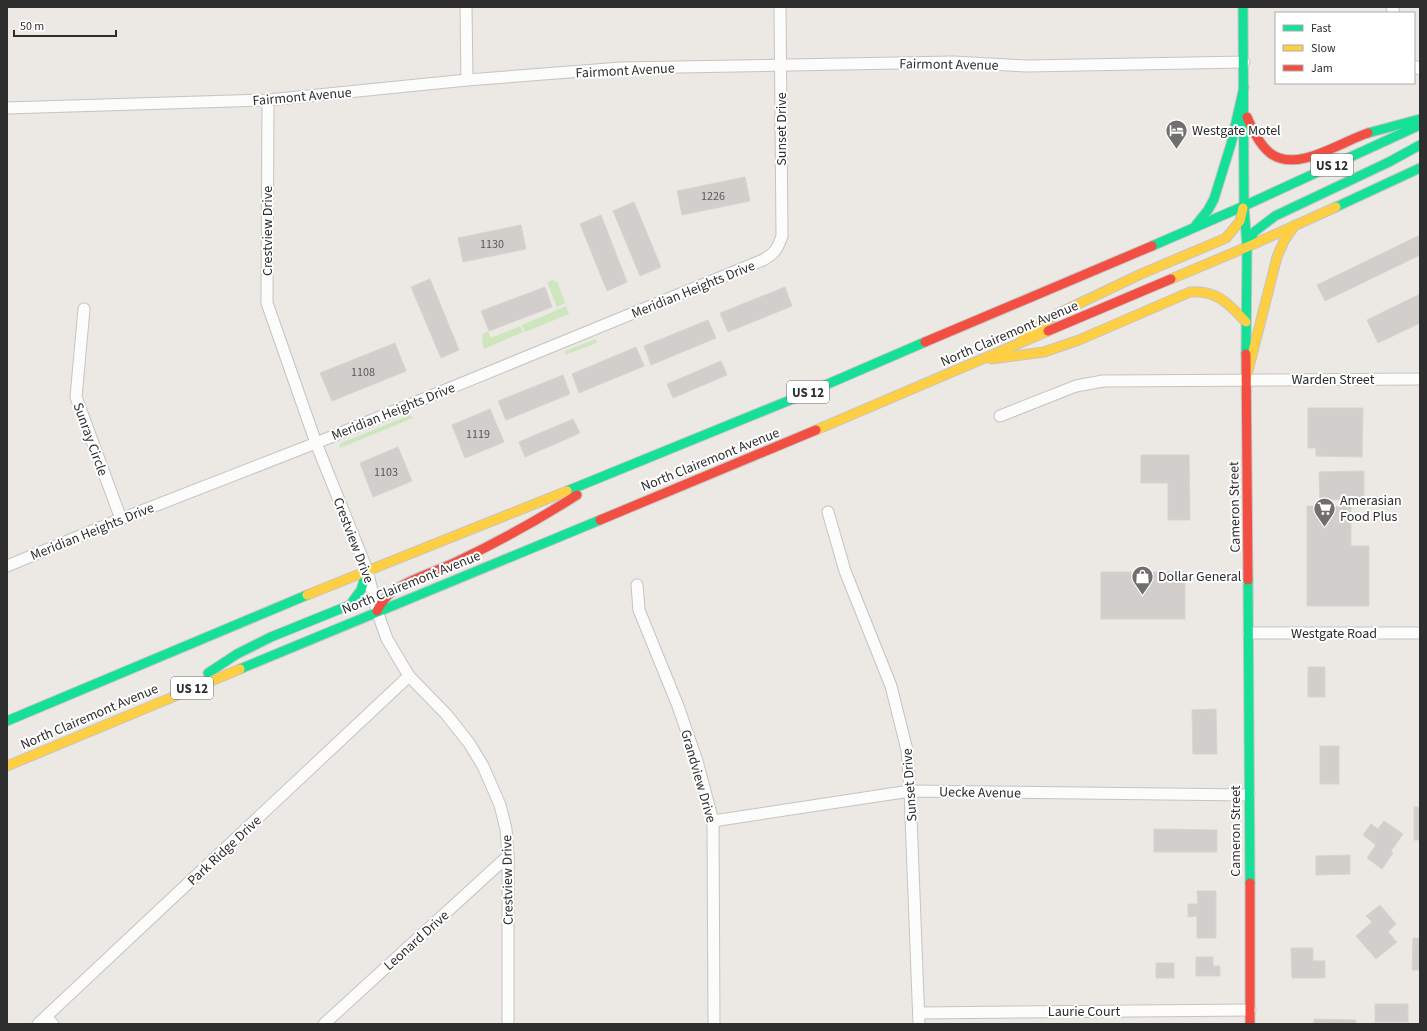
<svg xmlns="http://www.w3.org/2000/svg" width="1427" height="1031" viewBox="0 0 1427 1031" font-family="'Source Sans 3',sans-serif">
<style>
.grass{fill:#cee6be}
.building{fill:#d1cecb;stroke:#d7d4d0}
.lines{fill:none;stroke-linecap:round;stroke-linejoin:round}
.street-casing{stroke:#c5c4c5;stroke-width:13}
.fast-casing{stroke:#c5c4c5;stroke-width:11}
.slow-casing{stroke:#c5c4c5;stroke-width:11}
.jam-casing{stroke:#c5c4c5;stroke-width:11}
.street{stroke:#fcfcfb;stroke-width:11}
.fast{stroke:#16e098;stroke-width:9}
.slow{stroke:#ffcf43;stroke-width:9}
.jam{stroke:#f24e42;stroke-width:9}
.labels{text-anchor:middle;stroke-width:4;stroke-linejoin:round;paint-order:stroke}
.number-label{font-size:12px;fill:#585857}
.shield{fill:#fff;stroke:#6d6d6d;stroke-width:1}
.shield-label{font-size:13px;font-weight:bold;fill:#2e2e2e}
.street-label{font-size:14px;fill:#2e2e2e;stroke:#fff}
.poi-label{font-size:14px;fill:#2e2e2e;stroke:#fff;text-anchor:start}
</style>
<rect width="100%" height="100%" fill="#ece8e4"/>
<g class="grass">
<path d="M553,280L558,283L565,303L557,307L547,282Z"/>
<path d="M566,306L569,314L525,332L522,325Z"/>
<path d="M520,326L523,332L484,349L482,340L483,334L488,331L491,338Z"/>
<path d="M596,339L597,343L565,355V351Z"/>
<path d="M410,415L413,418L340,448L339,445L341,443Z"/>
</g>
<g class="building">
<path d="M745,177L750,201L682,215L677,191Z"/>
<path d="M634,202L661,267L640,276L613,211Z"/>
<path d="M601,215L627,282L607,291L580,224Z"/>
<path d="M521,225L526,249L463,262L458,238Z"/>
<path d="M1420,235V255L1325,301L1317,285Z"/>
<path d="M430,279L459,350L441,358L411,287Z"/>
<path d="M545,287L552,307L489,331L481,311Z"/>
<path d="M785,287L792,306L728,332L720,313Z"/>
<path d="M1420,294V323L1378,343L1367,320Z"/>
<path d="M708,320L716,338L651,365L644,346Z"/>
<path d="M395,343L406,371L332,401L320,373Z"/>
<path d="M636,347L644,366L579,393L572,374Z"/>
<path d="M721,361L727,375L673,398L667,384Z"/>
<path d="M563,375L570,394L506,420L498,401Z"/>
<path d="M1308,408H1363L1362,457L1316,456V448H1308Z"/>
<path d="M490,409L504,442L465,458L452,425Z"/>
<path d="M573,419L580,433L525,457L519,442Z"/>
<path d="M398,447L412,481L373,497L360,463Z"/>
<path d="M1141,455H1189L1190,520H1168V483H1141Z"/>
<path d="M1364,471V499L1320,500L1319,472Z"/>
<path d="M1307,506H1351V546H1369V606H1307Z"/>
<rect x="1101" y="572" width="84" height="47"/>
<rect x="1308" y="667" width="17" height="30"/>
<path d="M1216,709L1217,754H1193L1192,710Z"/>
<rect x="1320" y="746" width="19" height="38"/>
<rect x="1414" y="807" width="6" height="33"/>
<path d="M1384,821L1403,834L1391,851L1393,853L1382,869L1367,858L1376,845L1363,835L1371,824L1378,829Z"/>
<path d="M1154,829L1217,830V852H1154Z"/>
<path d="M1350,855V874L1316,875V856Z"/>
<path d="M1197,891H1216V938H1197V916L1188,917V904H1198Z"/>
<path d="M1380,905L1396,924L1388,932L1397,942L1376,959L1356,936L1372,922L1366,916Z"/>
<path d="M1413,938H1420V970H1412Z"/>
<path d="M1291,948H1313V961H1325V978H1292Z"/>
<path d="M1196,957H1213V966H1220V976H1196Z"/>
<rect x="1156" y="963" width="18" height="15"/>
<rect x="1375" y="1004" width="33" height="18"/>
<path d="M1314,1019L1356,1020V1024H1314Z"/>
</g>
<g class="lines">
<defs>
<g id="street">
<path d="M466,7L467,80"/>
<path d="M1392,7L1394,13"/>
<path d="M1414,66L1420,69"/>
<path d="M268,100L267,303L316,443L367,570L377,611L387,639L409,676L446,714L469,743L483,766L500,805L506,829L508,856V1024"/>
<path d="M7,108L268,100L467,80L621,68L953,62L1027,66L1244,62"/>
<path d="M84,309L76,397L121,519"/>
<path d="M1000,416L1076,386L1103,381L1420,379"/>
<path d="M828,512L845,571L891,686L907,750L910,791L919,1024"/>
<path d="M7,566L121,519L316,443L763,260C775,253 777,250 782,236L780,7"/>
<path d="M637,585L639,610L678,706L697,761L713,821L714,1024"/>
<path d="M1249,633H1420"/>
<path d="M713,821L910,791L1249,795"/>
<path d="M919,1013L1250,1010"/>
<path d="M46,1017L53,1024"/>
<path d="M38,1024L409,676"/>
<path d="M324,1024L508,856"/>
</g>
<g id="fast">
<path d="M1243,7L1244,206L1247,247L1246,354"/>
<path d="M1368,133L1420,119"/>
<path d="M1336,207L1420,168"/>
<path d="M1196,225L1208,210L1214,199L1231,144L1244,87"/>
<path d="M1152,246L1244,206L1420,125"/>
<path d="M1247,247L1254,232L1275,216L1389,162L1420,145"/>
<path d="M567,491L800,396L925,342"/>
<path d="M1248,580L1250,883"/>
<path d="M240,669L600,520"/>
<path d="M208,673L237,654L271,637L350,605L361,590L367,570"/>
<path d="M7,721L307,595"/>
</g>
<g id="slow">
<path d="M1171,279L1247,247L1336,207"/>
<path d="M1022,337L1057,314L1141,274L1226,238L1240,221L1243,208"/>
<path d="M991,359L1044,352L1079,340L1190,292C1217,290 1229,304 1246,322"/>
<path d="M1246,379L1277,257L1284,241L1295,225"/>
<path d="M816,430L1048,331"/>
<path d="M307,595L567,491"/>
<path d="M7,766L240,669"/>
</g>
<g id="jam">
<path d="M1247,117C1253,130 1259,144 1270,153C1296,174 1342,141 1368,133"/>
<path d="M1048,331L1171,279"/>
<path d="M925,342L1152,246"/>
<path d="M1246,354L1248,580"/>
<path d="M600,520L816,430"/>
<path d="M377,611C381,603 385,597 392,592C411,578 435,572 456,562C498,542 538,520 577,495"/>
<path d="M1250,883V1024"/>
</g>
</defs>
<use href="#street" class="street-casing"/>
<use href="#fast" class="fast-casing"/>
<use href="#slow" class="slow-casing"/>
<use href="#jam" class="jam-casing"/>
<use href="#street" class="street"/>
<use href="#fast" class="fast"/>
<use href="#slow" class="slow"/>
<use href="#jam" class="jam"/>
</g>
<defs>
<symbol id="hotel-pin" viewBox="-11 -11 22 30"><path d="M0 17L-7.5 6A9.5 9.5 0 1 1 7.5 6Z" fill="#706f6e" stroke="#fff"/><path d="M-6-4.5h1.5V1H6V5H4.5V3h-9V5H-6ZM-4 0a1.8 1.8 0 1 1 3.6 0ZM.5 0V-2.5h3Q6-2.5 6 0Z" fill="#fff"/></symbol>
<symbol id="supermarket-pin" viewBox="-11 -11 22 30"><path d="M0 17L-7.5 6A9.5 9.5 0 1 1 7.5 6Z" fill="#706f6e" stroke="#fff"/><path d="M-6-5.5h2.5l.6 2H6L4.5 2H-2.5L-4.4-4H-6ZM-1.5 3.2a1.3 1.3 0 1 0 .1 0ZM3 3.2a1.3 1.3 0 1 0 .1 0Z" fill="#fff"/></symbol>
<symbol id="shop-pin" viewBox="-11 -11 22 30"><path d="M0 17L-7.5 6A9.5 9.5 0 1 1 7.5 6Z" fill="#706f6e" stroke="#fff"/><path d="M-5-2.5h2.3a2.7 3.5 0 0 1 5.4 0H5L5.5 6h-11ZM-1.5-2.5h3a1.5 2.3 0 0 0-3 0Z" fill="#fff"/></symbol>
</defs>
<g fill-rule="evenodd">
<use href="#hotel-pin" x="1164" y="118" width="25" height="34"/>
<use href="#supermarket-pin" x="1312" y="496" width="25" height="34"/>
<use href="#shop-pin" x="1130" y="564" width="25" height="34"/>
</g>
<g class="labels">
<g class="number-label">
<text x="713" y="200">1226</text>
<text x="492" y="248">1130</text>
<text x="363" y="376">1108</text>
<text x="478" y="438">1119</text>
<text x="386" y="476">1103</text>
</g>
<g class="shield">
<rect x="1311" y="154" width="42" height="22" rx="3"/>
<rect x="787" y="381" width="42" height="22" rx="3"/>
<rect x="171" y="677" width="42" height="22" rx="3"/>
</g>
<g class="shield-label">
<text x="1332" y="170">US 12</text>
<text x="808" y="397">US 12</text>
<text x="192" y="693">US 12</text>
</g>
<g class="street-label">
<text transform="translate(949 64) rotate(1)" y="5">Fairmont Avenue</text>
<text transform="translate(625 70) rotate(-3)" y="5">Fairmont Avenue</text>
<text transform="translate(302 96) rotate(-5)" y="5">Fairmont Avenue</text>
<text transform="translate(781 129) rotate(-90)" y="5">Sunset Drive</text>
<text transform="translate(267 231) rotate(-90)" y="5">Crestview Drive</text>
<text transform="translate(693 289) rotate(-22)" y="5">Meridian Heights Drive</text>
<text transform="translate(1009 333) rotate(-23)" y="5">North Clairemont Avenue</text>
<text x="1333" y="384">Warden Street</text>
<text transform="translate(393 411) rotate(-22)" y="5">Meridian Heights Drive</text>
<text transform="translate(91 439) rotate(70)" y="5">Sunray Circle</text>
<text transform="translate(710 459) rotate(-22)" y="5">North Clairemont Avenue</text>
<text transform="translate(1234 507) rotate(-91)" y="5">Cameron Street</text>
<text transform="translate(92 531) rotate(-22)" y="5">Meridian Heights Drive</text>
<text transform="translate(354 540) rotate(69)" y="5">Crestview Drive</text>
<text transform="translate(411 582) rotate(-22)" y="5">North Clairemont Avenue</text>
<text x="1334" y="638">Westgate Road</text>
<text transform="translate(89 716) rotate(-23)" y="5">North Clairemont Avenue</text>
<text transform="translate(699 776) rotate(74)" y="5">Grandview Drive</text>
<text transform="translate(909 785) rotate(-94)" y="5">Sunset Drive</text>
<text transform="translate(980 792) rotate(1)" y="5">Uecke Avenue</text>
<text transform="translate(1235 831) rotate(-90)" y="5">Cameron Street</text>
<text transform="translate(224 850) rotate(-43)" y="5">Park Ridge Drive</text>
<text transform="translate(507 880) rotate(-91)" y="5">Crestview Drive</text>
<text transform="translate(416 940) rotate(-42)" y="5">Leonard Drive</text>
<text x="1084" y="1016">Laurie Court</text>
</g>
<g class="poi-label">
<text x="1192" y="135">Westgate Motel</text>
<text x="1340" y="505">Amerasian<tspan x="1340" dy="16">Food Plus</tspan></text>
<text x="1158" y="581">Dollar General</text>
</g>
</g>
<rect width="1427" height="1031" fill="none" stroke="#2e2e2e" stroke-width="16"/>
<rect x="1275" y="12" width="140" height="72" fill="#ffffff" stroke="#ababab"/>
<rect x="1283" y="25" width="20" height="6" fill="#16e098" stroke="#ababab"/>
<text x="1311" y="32" font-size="12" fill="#2e2e2e">Fast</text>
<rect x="1283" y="45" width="20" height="6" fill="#ffcf43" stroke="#ababab"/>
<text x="1311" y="52" font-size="12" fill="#2e2e2e">Slow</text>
<rect x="1283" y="65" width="20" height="6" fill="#f24e42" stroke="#ababab"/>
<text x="1311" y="72" font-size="12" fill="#2e2e2e">Jam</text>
<path d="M14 30v6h102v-6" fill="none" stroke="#2e2e2e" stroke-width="2"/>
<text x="20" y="30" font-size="12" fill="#2e2e2e" stroke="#ffffff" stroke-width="3" paint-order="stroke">50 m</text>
</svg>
